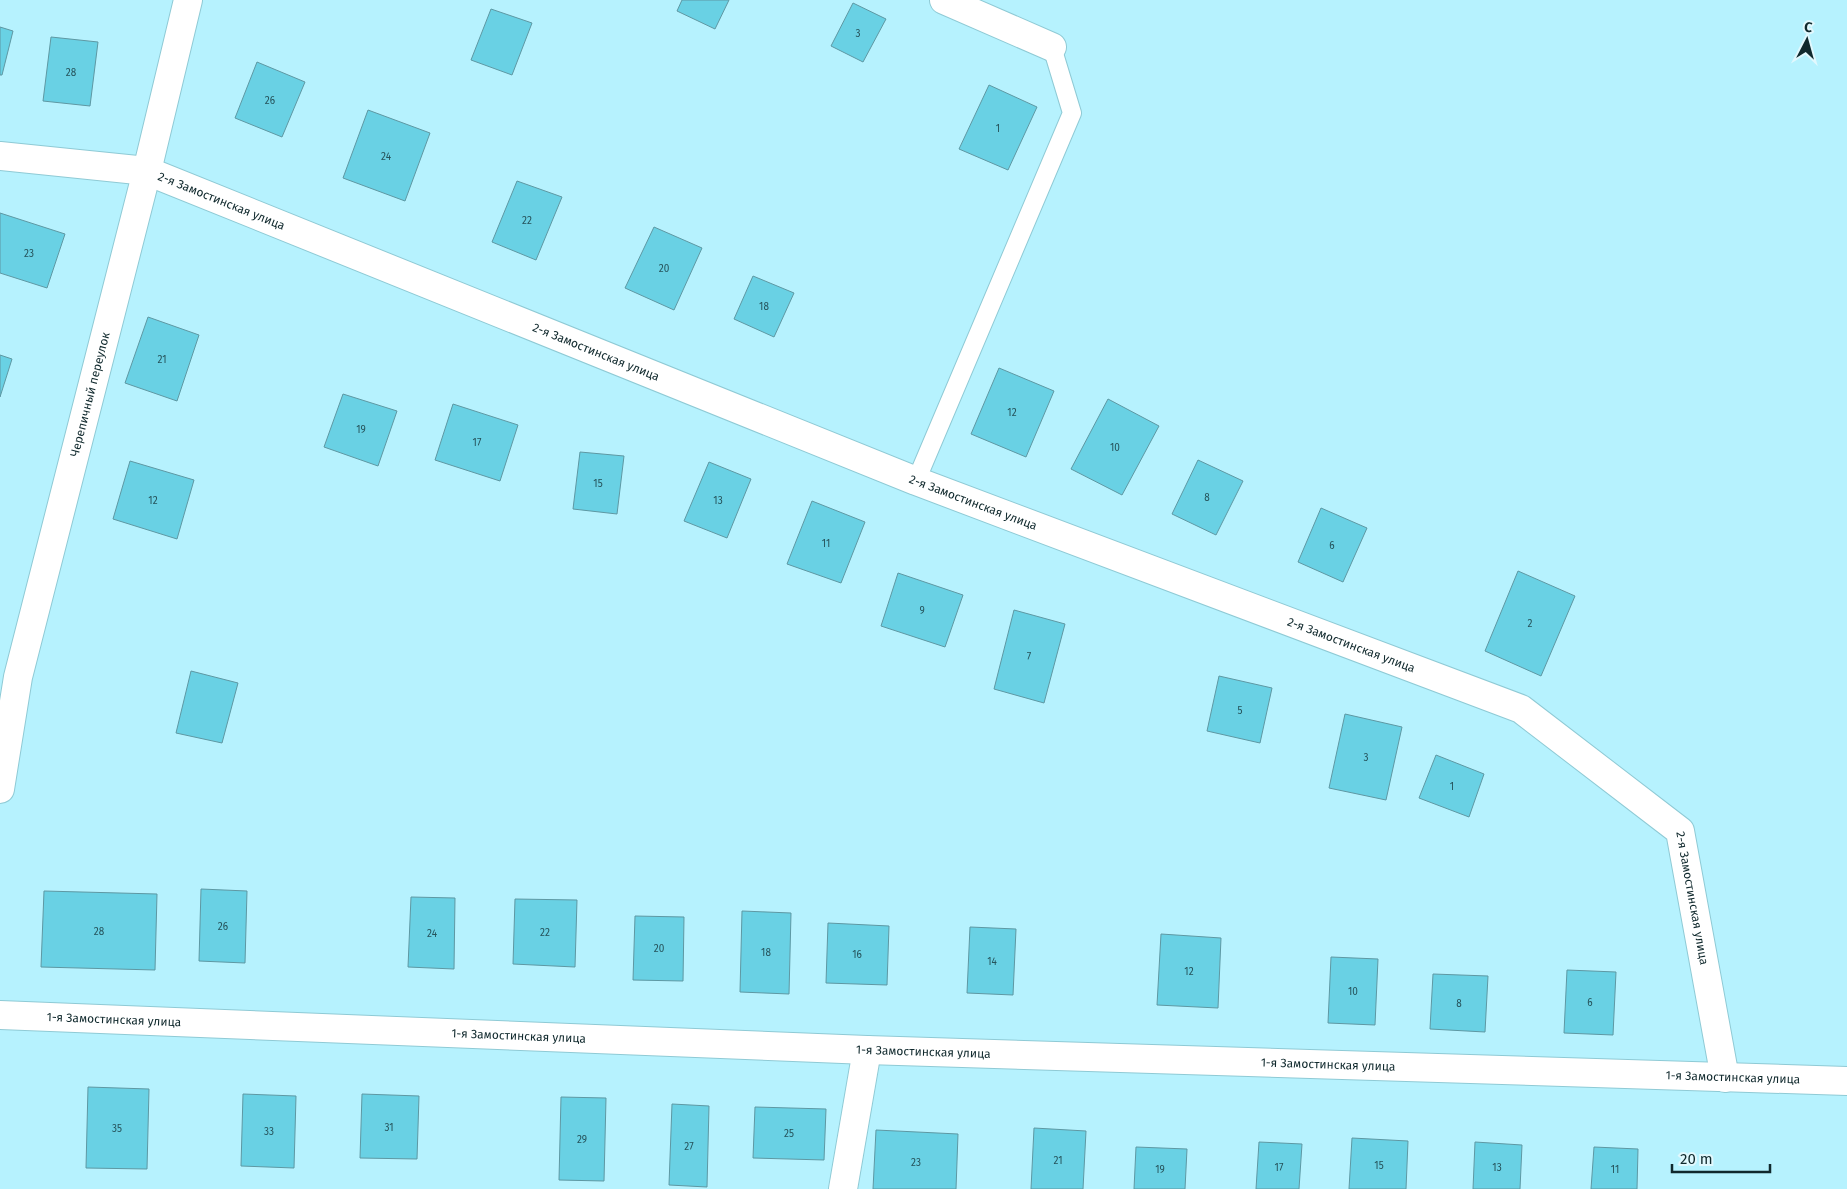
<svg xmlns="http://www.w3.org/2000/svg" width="1847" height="1189" viewBox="0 0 1847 1189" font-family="'Fira Sans',sans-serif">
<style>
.building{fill:#69d1e4;stroke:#5e98a3}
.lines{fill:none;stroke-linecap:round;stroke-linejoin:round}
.lane-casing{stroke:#8fcad5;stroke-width:20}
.street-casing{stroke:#8fcad5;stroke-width:30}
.secondary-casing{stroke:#8fcad5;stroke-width:30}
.lane{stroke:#fff;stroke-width:18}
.street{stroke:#fff;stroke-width:28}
.secondary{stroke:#fff;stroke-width:28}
.labels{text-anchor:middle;stroke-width:5;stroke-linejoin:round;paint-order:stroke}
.number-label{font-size:10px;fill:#26535b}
.street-label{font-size:12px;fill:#10292d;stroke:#e1f8fd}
</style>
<rect width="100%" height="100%" fill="#b6f2fe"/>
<g class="building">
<path d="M682,0H729L715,29L677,11Z"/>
<path d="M853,3L886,19L863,62L831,46Z"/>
<path d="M491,9L532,23L512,75L471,60Z"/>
<path d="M0,27L13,31L2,75H0Z"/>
<path d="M51,37L98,42L90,106L43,101Z"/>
<path d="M257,62L305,82L282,137L235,118Z"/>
<path d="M989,85L1037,107L1008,170L959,149Z"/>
<path d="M368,110L430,133L405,201L343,178Z"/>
<path d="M517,181L562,197L536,260L492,242Z"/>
<path d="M0,213L65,234L47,288L0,273Z"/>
<path d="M654,227L702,248L674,310L625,288Z"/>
<path d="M753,276L794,293L774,337L734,319Z"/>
<path d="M148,317L199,335L177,401L125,383Z"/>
<path d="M0,355L12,359L0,397Z"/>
<path d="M999,368L1054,391L1026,457L971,434Z"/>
<path d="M343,394L397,411L378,466L324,447Z"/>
<path d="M1108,399L1159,426L1122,495L1071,469Z"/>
<path d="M453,404L518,425L500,481L435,460Z"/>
<path d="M580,452L624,456L617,514L573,509Z"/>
<path d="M1198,460L1243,481L1216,535L1172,514Z"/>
<path d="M130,461L194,480L177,539L113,519Z"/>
<path d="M709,462L751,479L727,538L684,521Z"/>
<path d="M812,501L865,522L841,583L787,564Z"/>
<path d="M1321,508L1367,528L1343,582L1298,562Z"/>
<path d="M1518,571L1575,596L1541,676L1485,651Z"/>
<path d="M898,573L963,595L945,647L881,626Z"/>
<path d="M1014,610L1065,624L1044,703L994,689Z"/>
<path d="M191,671L238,683L222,743L176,733Z"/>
<path d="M1219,676L1272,688L1260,743L1207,731Z"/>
<path d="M1345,714L1402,727L1386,800L1329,788Z"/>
<path d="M1436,755L1484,774L1469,817L1419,798Z"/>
<path d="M201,889L247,891L245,963L199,961Z"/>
<path d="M44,891L157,894L155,970L41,967Z"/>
<path d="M411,897L455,898L454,969L408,967Z"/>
<path d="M515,899L577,900L575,967L513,964Z"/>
<path d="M742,911L791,913L789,994L740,992Z"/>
<path d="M635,916L684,917L683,981L633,980Z"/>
<path d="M828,923L889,926L887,985L826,983Z"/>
<path d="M970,927L1016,929L1013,995L967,993Z"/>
<path d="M1161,934L1221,938L1218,1008L1157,1005Z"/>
<path d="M1331,957L1378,959L1375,1025L1328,1023Z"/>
<path d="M1567,970L1616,972L1613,1035L1564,1033Z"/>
<path d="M1433,974L1488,976L1485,1032L1430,1029Z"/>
<path d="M88,1087L149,1089L147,1169L86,1168Z"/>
<path d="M243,1094L296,1096L294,1168L241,1166Z"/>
<path d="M362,1094L419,1096L417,1159L360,1158Z"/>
<path d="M561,1097L606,1098L604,1181L559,1180Z"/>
<path d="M672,1104L709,1106L707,1187L669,1185Z"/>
<path d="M755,1107L826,1109L824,1160L753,1158Z"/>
<path d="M1034,1128L1086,1131L1083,1189H1031Z"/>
<path d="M876,1130L958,1134L956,1189H873Z"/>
<path d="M1352,1138L1408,1141L1406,1189H1349Z"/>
<path d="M1259,1142L1302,1144L1299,1189H1256Z"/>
<path d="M1475,1142L1522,1145L1520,1189H1473Z"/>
<path d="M1136,1147L1187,1149L1185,1189H1134Z"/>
<path d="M1594,1147L1638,1149L1637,1189H1591Z"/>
</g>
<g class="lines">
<defs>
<path id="lane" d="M916,481L1072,113L1052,47"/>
<g id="street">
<path d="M944,0L1052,47"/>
<path id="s1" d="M0,156L147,171L916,481L1521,709L1680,831L1725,1078"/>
<path id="s2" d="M0,789L18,677L147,171L188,0"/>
<path d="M843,1189L867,1050"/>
</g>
<g id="secondary">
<path id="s3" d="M0,1015L867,1050L1847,1081"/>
</g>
</defs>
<use href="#lane" class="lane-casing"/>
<use href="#street" class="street-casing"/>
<use href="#secondary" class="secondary-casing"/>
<use href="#lane" class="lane"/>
<use href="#street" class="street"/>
<use href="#secondary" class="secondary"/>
</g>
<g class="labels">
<g class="number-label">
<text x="858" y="37">3</text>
<text x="71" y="76">28</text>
<text x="270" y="104">26</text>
<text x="998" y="132">1</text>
<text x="386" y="160">24</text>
<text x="527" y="224">22</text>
<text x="29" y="257">23</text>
<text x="664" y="272">20</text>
<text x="764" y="310">18</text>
<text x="162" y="363">21</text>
<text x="1012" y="416">12</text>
<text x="361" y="433">19</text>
<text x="477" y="446">17</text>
<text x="1115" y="451">10</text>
<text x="598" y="487">15</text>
<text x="1207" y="501">8</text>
<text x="153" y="504">12</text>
<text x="718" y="504">13</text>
<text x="826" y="547">11</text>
<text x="1332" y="549">6</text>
<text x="922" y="614">9</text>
<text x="1530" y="627">2</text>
<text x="1029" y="660">7</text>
<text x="1240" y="714">5</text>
<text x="1366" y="761">3</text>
<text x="1452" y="790">1</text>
<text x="223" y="930">26</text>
<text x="99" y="935">28</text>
<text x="545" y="936">22</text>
<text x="432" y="937">24</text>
<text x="659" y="952">20</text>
<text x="766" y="956">18</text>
<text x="857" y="958">16</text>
<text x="992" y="965">14</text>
<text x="1189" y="975">12</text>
<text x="1353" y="995">10</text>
<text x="1590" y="1006">6</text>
<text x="1459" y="1007">8</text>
<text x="389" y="1131">31</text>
<text x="117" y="1132">35</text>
<text x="269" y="1135">33</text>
<text x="789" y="1137">25</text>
<text x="582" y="1143">29</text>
<text x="689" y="1150">27</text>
<text x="1058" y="1164">21</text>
<text x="916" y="1166">23</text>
<text x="1379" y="1169">15</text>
<text x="1279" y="1171">17</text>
<text x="1497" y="1171">13</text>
<text x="1160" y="1173">19</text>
<text x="1615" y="1173">11</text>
</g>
<g class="street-label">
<text dy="4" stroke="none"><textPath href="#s1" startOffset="228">2-я Замостинская улица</textPath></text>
<text dy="4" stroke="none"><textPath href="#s1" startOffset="632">2-я Замостинская улица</textPath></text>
<text dy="4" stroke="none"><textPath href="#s2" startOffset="405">Черепичный переулок</textPath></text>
<text dy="4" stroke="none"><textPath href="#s1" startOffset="1038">2-я Замостинская улица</textPath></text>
<text dy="4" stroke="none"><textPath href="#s1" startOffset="1442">2-я Замостинская улица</textPath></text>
<text dy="4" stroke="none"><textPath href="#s1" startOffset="1892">2-я Замостинская улица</textPath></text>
<text dy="4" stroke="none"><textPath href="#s3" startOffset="114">1-я Замостинская улица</textPath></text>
<text dy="4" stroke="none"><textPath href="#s3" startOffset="519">1-я Замостинская улица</textPath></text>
<text dy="4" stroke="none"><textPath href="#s3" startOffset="924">1-я Замостинская улица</textPath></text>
<text dy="4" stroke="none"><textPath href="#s3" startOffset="1329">1-я Замостинская улица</textPath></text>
<text dy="4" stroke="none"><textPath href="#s3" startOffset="1734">1-я Замостинская улица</textPath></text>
</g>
</g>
<g transform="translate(1807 40) rotate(6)" stroke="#e1f8fd" stroke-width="4" paint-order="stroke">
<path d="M0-4L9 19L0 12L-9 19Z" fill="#10292d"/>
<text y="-8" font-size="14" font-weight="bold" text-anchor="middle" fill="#10292d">С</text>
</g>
<path d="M1672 1164v8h98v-8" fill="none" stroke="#10292d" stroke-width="2.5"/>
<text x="1680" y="1164" font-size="15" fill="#10292d" stroke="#e1f8fd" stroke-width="4" paint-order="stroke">20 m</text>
</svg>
